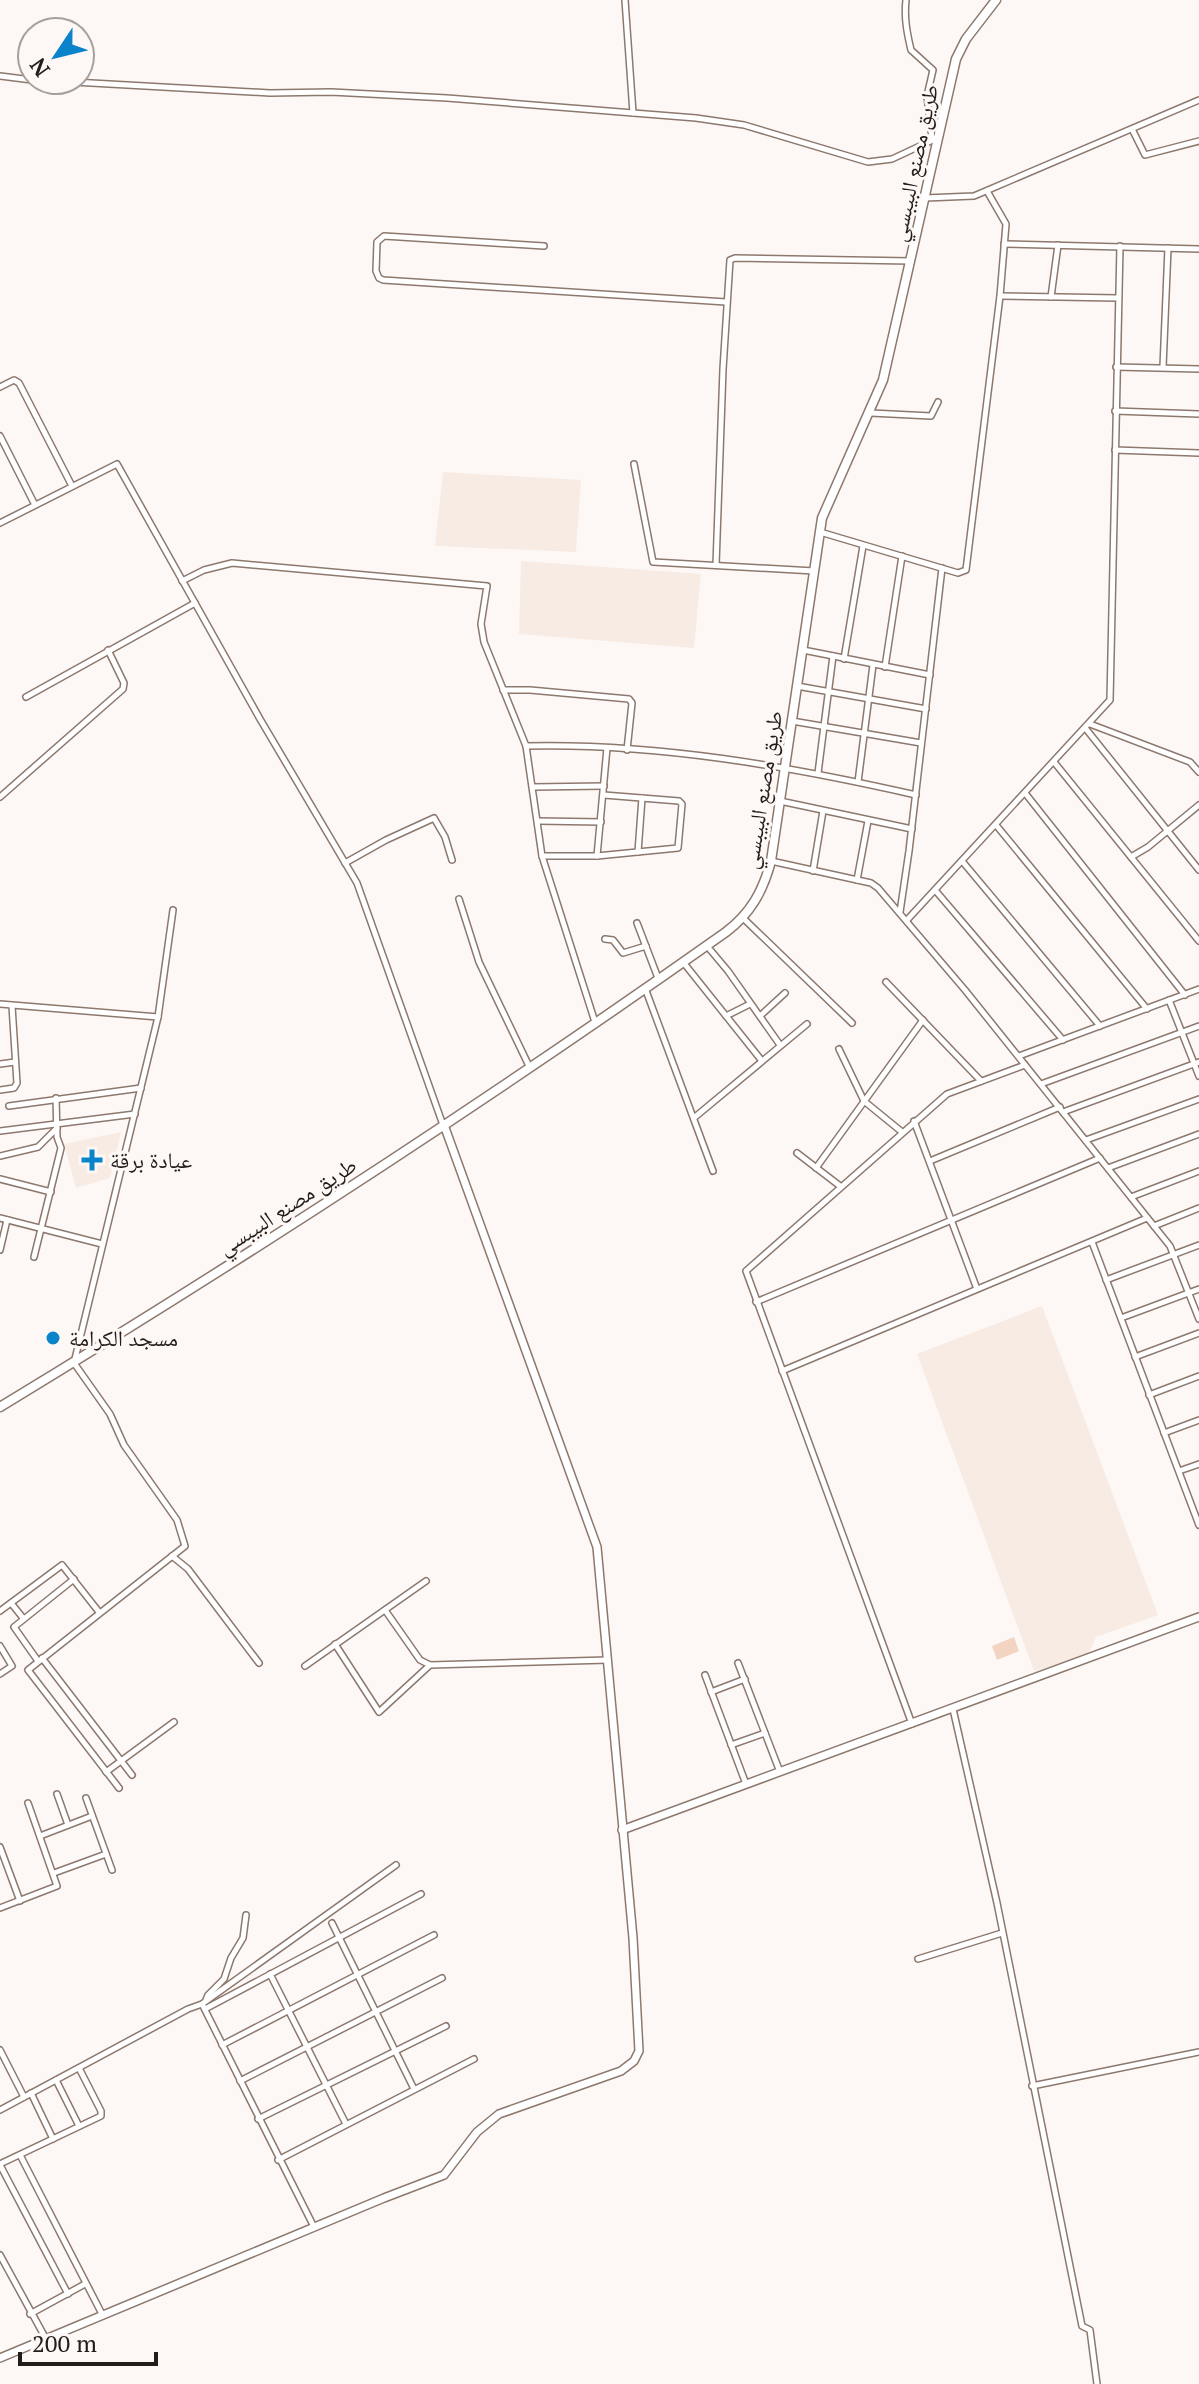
<svg xmlns="http://www.w3.org/2000/svg" width="1199" height="2384" viewBox="0 0 1199 2384" font-family="'PT Serif','Noto Naskh Arabic',serif">
<style>
.built{fill:#f7ebe4}
.green{fill:#f3d4c2}
.lines{fill:none;stroke-linecap:round;stroke-linejoin:round}
.minor-casing{stroke:#8d786d;stroke-width:8}
.tertiary-casing{stroke:#8d786d;stroke-width:10}
.secondary-casing{stroke:#8d786d;stroke-width:11}
.minor{stroke:#fff;stroke-width:5}
.tertiary{stroke:#fff;stroke-width:7}
.secondary{stroke:#fff;stroke-width:8}
.poi-dot{fill:#0a83cb;stroke:#fdf8f6;stroke-width:3}
.labels{text-anchor:middle;stroke-width:6;stroke-linejoin:round;paint-order:stroke}
.street-label{font-size:22px;fill:#241c18;stroke:#fdf8f6}
.poi-label{font-size:22px;fill:#241c18;stroke:#fdf8f6;text-anchor:start}
</style>
<rect width="100%" height="100%" fill="#fdf8f6"/>
<g class="built">
<path d="M443,472L581,480L576,552L435,546Z"/>
<path d="M521,561L701,574L694,648L519,634Z"/>
<path d="M121,1132L110,1178L76,1188L64,1144Z"/>
<path d="M1042,1306L1158,1615L1096,1637L1087,1657L1034,1671L917,1354Z"/>
</g>
<path class="green" d="M1014,1637L1019,1651L997,1660L992,1646Z"/>
<g class="lines">
<defs>
<g id="minor">
<path d="M625,0L633,113"/>
<path d="M906,0C904,18 907,33 911,50L933,70L927,96L932,139"/>
<path d="M0,76L32,80"/>
<path d="M38,80L270,93L331,92L447,98L696,118L744,125L868,162L892,159L937,138"/>
<path d="M1132,129L1145,155L1199,141"/>
<path d="M925,198L974,196L1199,100"/>
<path d="M1004,244L1199,249"/>
<path d="M544,246L384,236L377,242L376,271L379,278L383,280L726,302"/>
<path d="M1000,296L1117,298"/>
<path d="M1051,297L1058,245"/>
<path d="M1116,367L1199,369"/>
<path d="M1163,367L1168,248"/>
<path d="M0,387L14,380L19,383L72,486"/>
<path d="M1115,411L1199,414"/>
<path d="M871,413L931,416L938,402"/>
<path d="M0,436L35,505"/>
<path d="M1115,450L1199,453"/>
<path d="M634,464L653,562L814,571"/>
<path d="M0,523L117,464L260,719L357,883L443,1125"/>
<path d="M820,532L958,573L966,570L1000,296L1006,224L987,191"/>
<path d="M716,565L723,369L730,260L735,258L911,261"/>
<path d="M182,581L204,570L232,563L487,586L481,624L484,642L526,746L542,856L595,1022"/>
<path d="M803,650L930,675"/>
<path d="M844,659L863,546"/>
<path d="M885,667L902,556"/>
<path d="M797,686L926,709"/>
<path d="M503,690H530L629,699L632,703L627,750"/>
<path d="M26,697L195,603"/>
<path d="M792,721L921,743"/>
<path d="M1090,724L1190,762L1199,772"/>
<path d="M1086,729L1199,870"/>
<path d="M526,746C657,743 788,766 916,795"/>
<path d="M1054,762L1199,941"/>
<path d="M818,773L833,656"/>
<path d="M858,782L873,665"/>
<path d="M533,787L604,786"/>
<path d="M1025,793L1185,995"/>
<path d="M0,797L123,689L124,683L108,650"/>
<path d="M780,801L912,829"/>
<path d="M538,821L601,822"/>
<path d="M996,825L1147,1009"/>
<path d="M638,852L642,798"/>
<path d="M542,856H597L678,848L682,804L679,801L604,795"/>
<path d="M597,856L607,748"/>
<path d="M1131,857L1148,847L1199,805"/>
<path d="M771,861L871,883L878,888L965,990L1170,1246L1199,1319"/>
<path d="M962,861L1100,1026"/>
<path d="M345,863L386,840L434,818L445,837L452,860"/>
<path d="M813,871L823,811"/>
<path d="M857,880L868,821"/>
<path d="M935,890L1063,1040"/>
<path d="M459,899L479,962L529,1066"/>
<path d="M900,912L909,851L942,568"/>
<path d="M743,918L852,1023"/>
<path d="M907,920L1110,700L1120,246"/>
<path d="M637,923L658,978"/>
<path d="M605,939L613,940L623,953L646,946"/>
<path d="M707,946L728,971L780,1045"/>
<path d="M683,962L762,1061"/>
<path d="M886,982L981,1081"/>
<path d="M645,988L713,1171"/>
<path d="M1169,1000L1199,1076"/>
<path d="M0,1004L158,1017"/>
<path d="M726,1016L750,1004"/>
<path d="M760,1016L785,993"/>
<path d="M839,1049L864,1101L902,1132"/>
<path d="M1019,1056L1199,989"/>
<path d="M0,1064L15,1062"/>
<path d="M1041,1084L1199,1026"/>
<path d="M0,1090L14,1088L17,1083L12,1006"/>
<path d="M9,1106L141,1088"/>
<path d="M1063,1112L1199,1062"/>
<path d="M695,1117L807,1024"/>
<path d="M914,1121L977,1289"/>
<path d="M0,1131L135,1114"/>
<path d="M1086,1140L1199,1099"/>
<path d="M797,1153L840,1186"/>
<path d="M0,1156L38,1147L57,1128"/>
<path d="M930,1161L1060,1107"/>
<path d="M816,1168L923,1020"/>
<path d="M1108,1168L1199,1134"/>
<path d="M0,1179L51,1192"/>
<path d="M1131,1197L1199,1171"/>
<path d="M0,1218L102,1244"/>
<path d="M1154,1226L1199,1208"/>
<path d="M1092,1242L1199,1525"/>
<path d="M0,1250L7,1220"/>
<path d="M34,1257L61,1148L57,1137L56,1098"/>
<path d="M1106,1280L1199,1245"/>
<path d="M756,1302L1100,1158"/>
<path d="M1121,1318L1199,1289"/>
<path d="M1135,1357L1199,1333"/>
<path d="M782,1371L1147,1218"/>
<path d="M1149,1395L1199,1376"/>
<path d="M1164,1433L1199,1420"/>
<path d="M1179,1471L1199,1464"/>
<path d="M172,1556L188,1569L259,1663"/>
<path d="M11,1603L23,1618"/>
<path d="M385,1610L420,1660L430,1665L608,1660"/>
<path d="M0,1611L62,1565L99,1612"/>
<path d="M335,1644L379,1712L430,1665"/>
<path d="M0,1646L12,1666L0,1674"/>
<path d="M42,1658L132,1775"/>
<path d="M38,1661L14,1627L74,1579"/>
<path d="M738,1663L780,1772"/>
<path d="M305,1666L426,1581"/>
<path d="M705,1675L746,1784"/>
<path d="M711,1692L745,1679"/>
<path d="M953,1709L997,1903L1082,2326L1090,2330L1097,2384"/>
<path d="M912,1724L746,1271L947,1094L1025,1065"/>
<path d="M731,1745L765,1733"/>
<path d="M106,1772L174,1722"/>
<path d="M119,1788L28,1670L185,1546L177,1520L124,1445L110,1414L74,1363L158,1017L173,910"/>
<path d="M57,1794L68,1825"/>
<path d="M86,1798L112,1870"/>
<path d="M40,1836L92,1816"/>
<path d="M0,1847L20,1901"/>
<path d="M54,1873L106,1854"/>
<path d="M0,1908L57,1886L28,1803"/>
<path d="M332,1923L414,2089"/>
<path d="M918,1959L1002,1933"/>
<path d="M270,1974L346,2124"/>
<path d="M206,2000L208,1995L224,1979L231,1958L243,1938L246,1915"/>
<path d="M202,2004L314,2227"/>
<path d="M205,2009L421,1894"/>
<path d="M222,2045L434,1935"/>
<path d="M0,2050L24,2097"/>
<path d="M56,2080L79,2126"/>
<path d="M240,2081L442,1978"/>
<path d="M1032,2086L1199,2052"/>
<path d="M31,2093L53,2139"/>
<path d="M0,2110L188,2009L202,2004L396,1865"/>
<path d="M258,2119L446,2026"/>
<path d="M20,2155L102,2314"/>
<path d="M278,2160L474,2059"/>
<path d="M0,2164L101,2116V2111L79,2068"/>
<path d="M0,2165L68,2294"/>
<path d="M0,2255L46,2339"/>
<path d="M30,2314L85,2284"/>
</g>
<g id="tertiary">
<path d="M622,1830L1199,1617"/>
<path d="M0,2358L384,2198L444,2175L477,2132L499,2114L621,2071L634,2061L639,2051L633,1938L597,1547L444,1125"/>
</g>
<path id="secondary" d="M0,1407C247,1257 490,1099 726,932C751,913 763,891 771,861L822,518L883,380L956,59L966,39L996,0"/>
</defs>
<use href="#minor" class="minor-casing"/>
<use href="#tertiary" class="tertiary-casing"/>
<use href="#secondary" class="secondary-casing"/>
<use href="#minor" class="minor"/>
<use href="#tertiary" class="tertiary"/>
<use href="#secondary" class="secondary"/>
</g>
<g class="poi-dot">
<path d="M88 1148h8v8h8v8h-8v8h-8v-8h-8v-8h8z"/>
<circle cx="53" cy="1338" r="8"/>
</g>
<g class="labels">
<g class="street-label">
<text transform="translate(914 163) rotate(-78)" y="8">طريق مصنع البيبسي</text>
<text transform="translate(762 790) rotate(-81)" y="8">طريق مصنع البيبسي</text>
<text transform="translate(287 1206) rotate(-33)" y="8">طريق مصنع البيبسي</text>
</g>
<g class="poi-label">
<text x="110" y="1168">عيادة برقة</text>
<text x="69" y="1346">مسجد الكرامة</text>
</g>
</g>
<g transform="translate(56 56) rotate(235)"><circle r="38" fill="#fdf8f6" stroke="#a6a09d" stroke-width="2"/>
<path d="M0-6L14 30L0 20L-14 30Z" fill="#0a83cb"/>
<text y="-12" font-size="22" font-weight="bold" text-anchor="middle" fill="#241c18">N</text>
</g>
<path d="M20 2352v12h136v-12" fill="none" stroke="#241c18" stroke-width="4"/>
<text x="32" y="2352" font-size="24" fill="#241c18" stroke="#fdf8f6" stroke-width="6" paint-order="stroke">200 m</text>
</svg>
